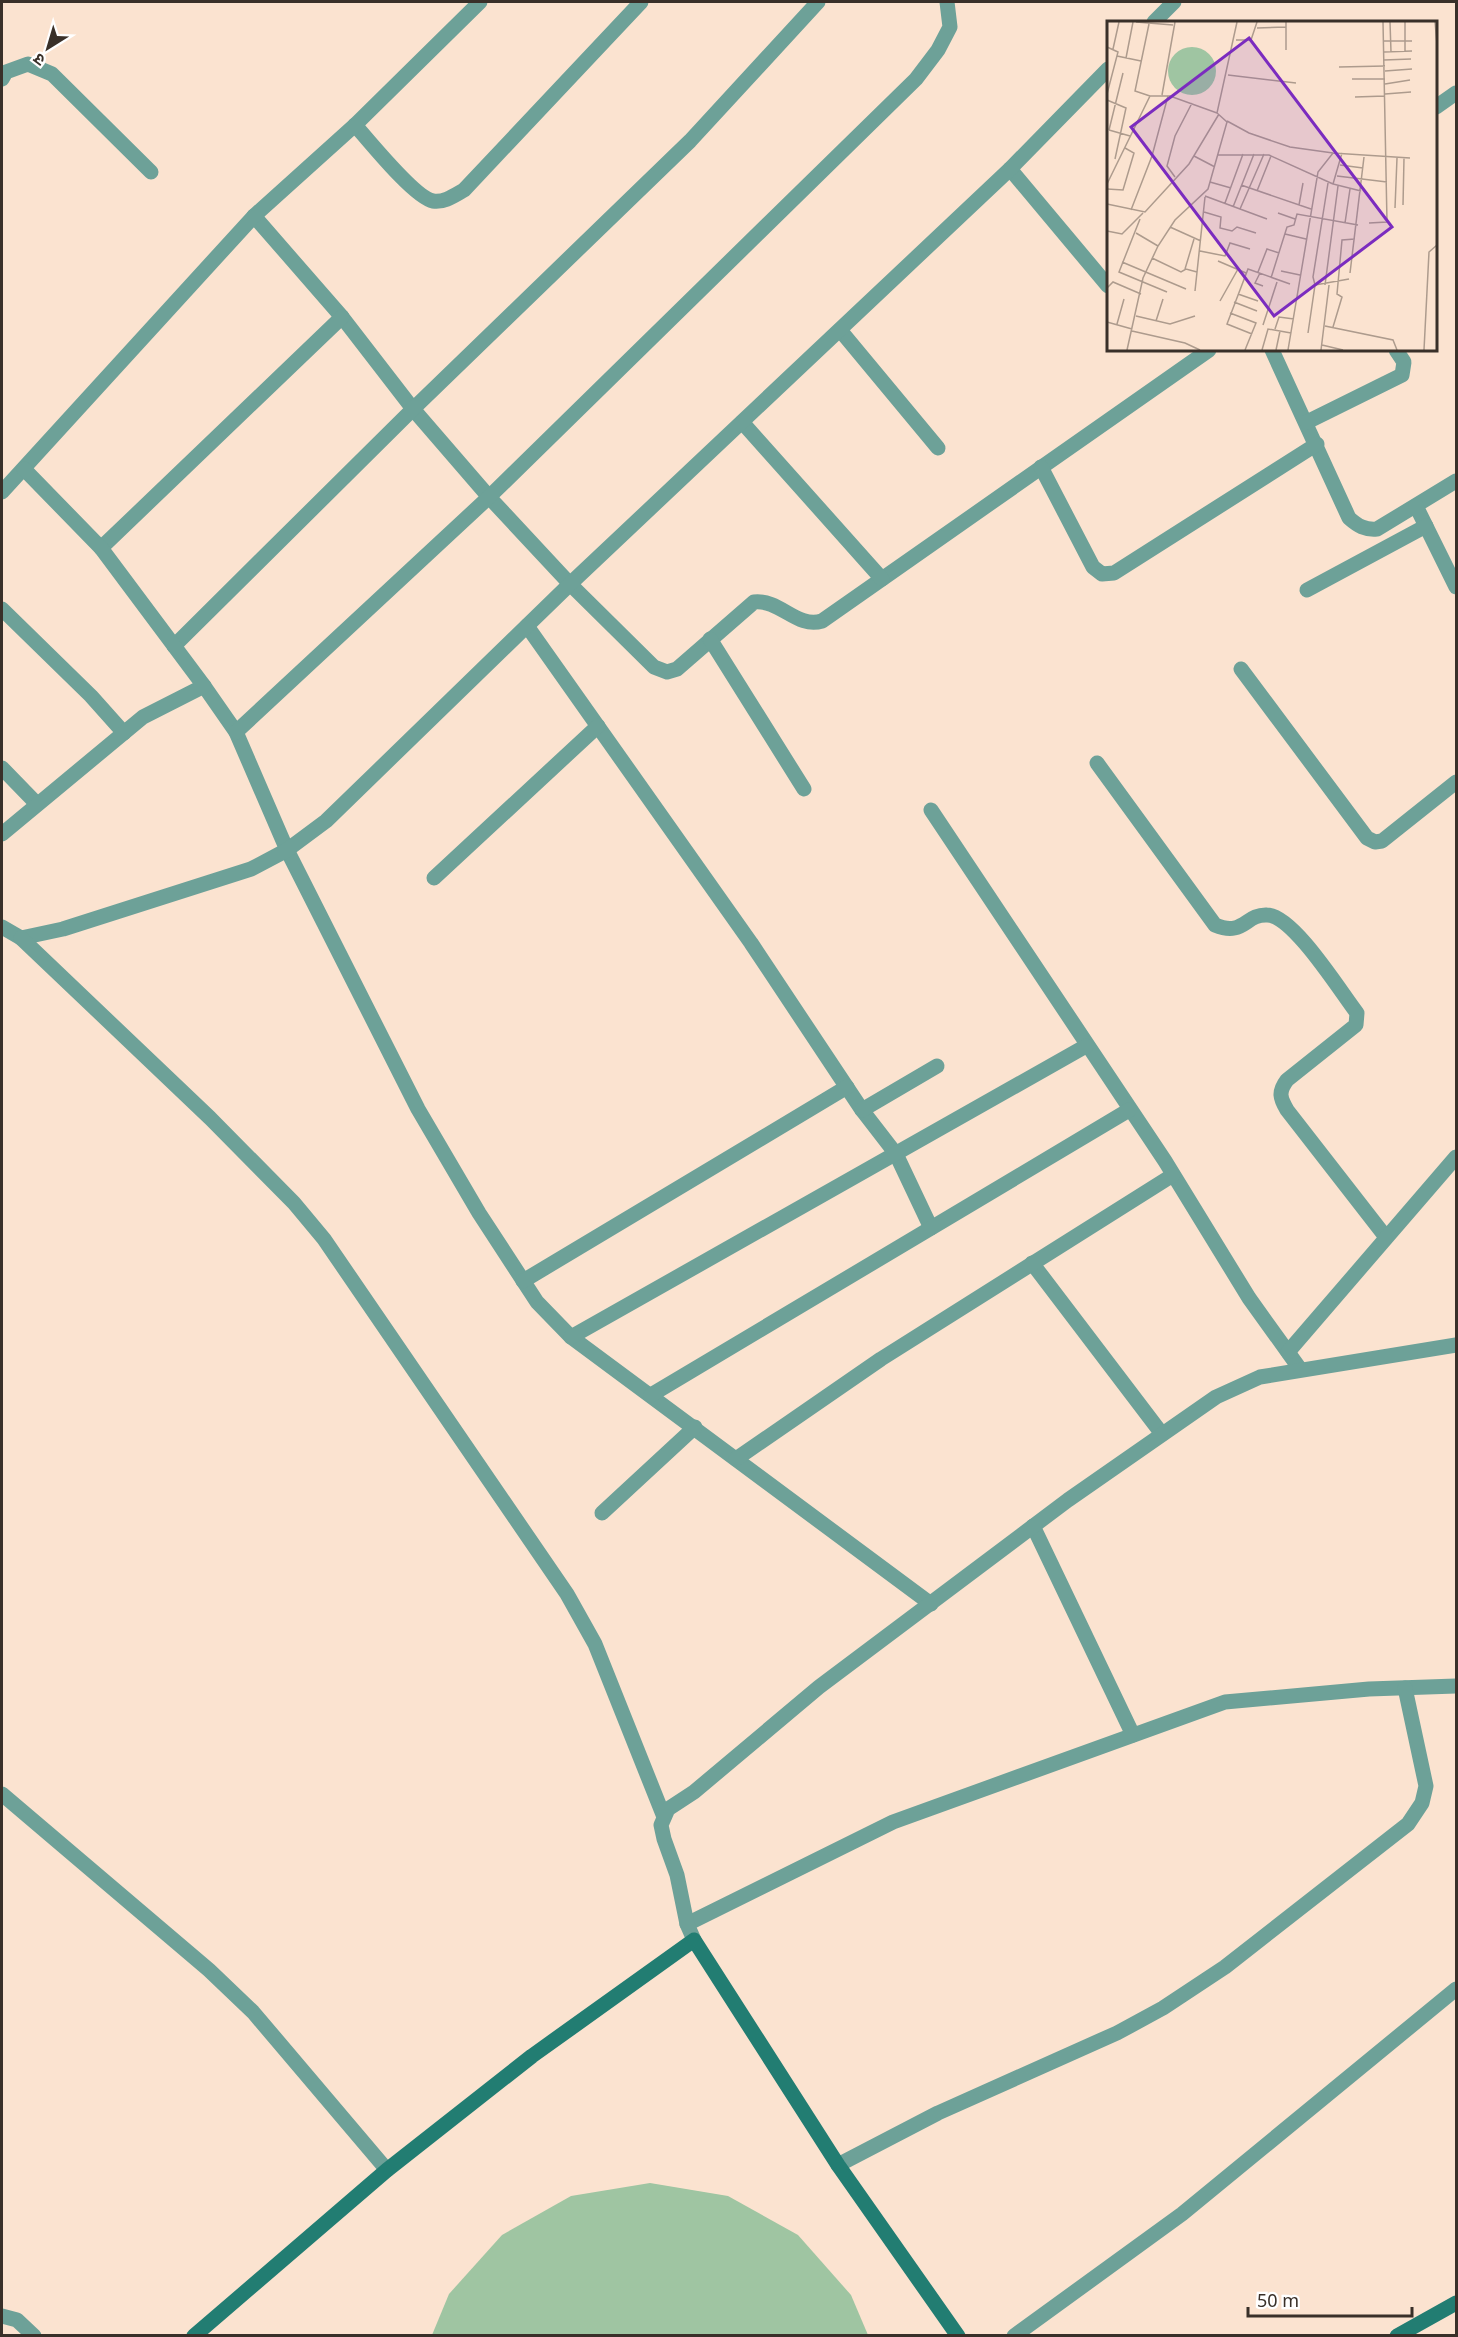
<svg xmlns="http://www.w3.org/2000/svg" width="1458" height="2337" viewBox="0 0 1458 2337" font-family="'Noto Sans','Noto Sans Devanagari',sans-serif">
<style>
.green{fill:#9fc5a2}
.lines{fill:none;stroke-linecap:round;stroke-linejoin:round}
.street{stroke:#6da198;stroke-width:15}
.secondary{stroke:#227d72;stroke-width:15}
.inset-road{fill:none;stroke:#ad9b8d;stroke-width:1.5}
.view{fill:#7b2cbf;fill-opacity:0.15;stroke:#7b2cbf;stroke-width:3}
.inset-edge{fill:none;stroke:#393029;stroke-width:3}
</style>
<rect width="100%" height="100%" fill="#fbe3d0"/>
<path class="green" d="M650,2183L728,2196L798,2235L851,2295L868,2335H432L449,2294L502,2235L571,2196Z"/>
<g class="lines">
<g class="street">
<path d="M1154,22L1174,2"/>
<path d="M2,79L6,72L28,64L52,74L151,172"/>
<path d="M1436,107L1456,93"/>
<path d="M355,125C369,141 415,198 433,201C444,203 455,195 464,190L641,2"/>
<path d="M1010,169L1108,286"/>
<path d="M254,216L342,317L413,409L489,497L570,584L654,667L667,672L677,669L754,602C780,599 797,629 822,621L1209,350"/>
<path d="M840,330L938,448"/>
<path d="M1272,350L1349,518C1358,526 1365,530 1377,529L1456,481"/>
<path d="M742,422L882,579"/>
<path d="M1307,422L1402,375L1404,362L1396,350"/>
<path d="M1041,467L1093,567L1102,574L1114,573L1317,444"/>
<path d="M2,492L254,216L355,125L480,2"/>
<path d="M1416,506L1456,587"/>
<path d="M101,548L342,317"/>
<path d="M1307,590L1426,526"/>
<path d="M2,609L91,696L124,733"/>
<path d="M527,626L751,943L862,1110L896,1154L931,1228"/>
<path d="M710,639L804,789"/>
<path d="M174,646L413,409L690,141L818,2"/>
<path d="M1241,669L1367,838L1375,842L1382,841L1456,782"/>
<path d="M204,686L236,732L287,850L418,1109L479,1213L537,1302L571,1337L931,1604"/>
<path d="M236,732L489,497L916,79L938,50L950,27L947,2"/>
<path d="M1097,763L1215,925C1244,937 1245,914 1267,915C1293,915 1340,991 1357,1013L1356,1025L1287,1080C1278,1092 1280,1098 1287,1110L1385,1236"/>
<path d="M2,768L36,803"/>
<path d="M931,810L1165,1161L1249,1298L1300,1369"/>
<path d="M2,834L143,717L204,686L101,548L24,469"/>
<path d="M434,878L598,726"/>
<path d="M2,927L21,938L63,929L251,869L287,850L326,821L570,584L1010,169L1108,69"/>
<path d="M21,938L210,1118L294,1203L324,1239L567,1594L595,1644L664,1817"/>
<path d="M862,1110L937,1066"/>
<path d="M1032,1263L1162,1434"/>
<path d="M523,1281L847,1087"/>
<path d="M571,1337L1086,1046"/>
<path d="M1288,1352L1456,1157"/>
<path d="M651,1395L1129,1110"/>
<path d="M736,1459L881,1359L1173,1175"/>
<path d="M602,1513L695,1427"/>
<path d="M1033,1526L1133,1735"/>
<path d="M2,1794L209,1970L253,2012L387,2170"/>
<path d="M687,1924L893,1822L1225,1702L1369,1689L1456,1686"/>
<path d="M694,1940L687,1924L677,1875L664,1839L661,1825L668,1809L694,1792L819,1687L1068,1500L1216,1397L1260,1377L1456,1345"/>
<path d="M838,2165L938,2113L1117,2033L1163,2008L1225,1967L1408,1824L1422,1803L1426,1786L1405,1688"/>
<path d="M2,2316L17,2320L34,2336"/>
<path d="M1014,2336L1182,2214L1456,1989"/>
</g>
<g class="secondary">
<path d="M194,2336L387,2170L532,2056L694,1940L838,2165L958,2336"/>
<path d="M1397,2336L1456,2303"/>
</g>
</g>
<g transform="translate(1107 21)">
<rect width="330" height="330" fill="#fbe3d0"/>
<path d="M61 50a24 24 0 1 1 48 0a24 24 0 1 1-48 0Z" fill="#9fc5a2"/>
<path class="inset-road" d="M29,1L66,4M283,1L284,31M328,1L330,23M42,3L28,70L43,75M150,7L179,6M129,19H144L150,1M277,20H305M0,26L11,31L0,73M6,28L12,1M179,29V1M277,31L305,30M298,31V1M10,35L34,40M19,37L26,1M277,39L304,38M232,46L278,45M278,50L305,48M121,54L189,62M245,58H278M278,63L303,59M330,69V124M278,73L304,71M55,74L68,1M248,76L278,75M0,79L19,87L8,138M120,100L142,112L183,126L226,132M2,109L16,52M2,109L23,115M330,127V202M235,132L226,163L254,170M111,134H162L226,163M87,135L108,146M233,144L256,147M230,155L280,161M68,156L60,145L68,115L85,82M103,161L124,167M0,163L43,75H63L110,92L130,1M134,164L204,188M0,168L16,169L27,132L18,127M150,170L164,135M98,175L160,198M118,182L136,133M0,183L38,191L82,143L112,93M192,184L196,162M296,184L297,137M126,186L147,133M288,187L290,137M133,188L157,133M24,189L45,135L61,75M97,191L114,196L113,207L125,210L130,206L149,212M171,192L188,198M33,198L12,251L60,271M238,202L243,168M262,202L280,201L276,1M63,206L94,220M0,210L15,213L36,192M29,212L51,225M178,213L199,218M93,230L118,235L123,222L143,228M45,237L74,251L79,248L90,251M111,240L139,252M15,241L79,268M78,248L87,218M174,250L193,254M151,251L160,228L172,232M153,252L148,262L156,265M243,252L257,136M164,257L180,206L187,204L190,193L251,204M208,264L242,258M218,264L231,165M0,267L6,261L34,273M88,270L98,176M131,273L151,280M113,280L131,248M127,281L150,290M123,292L149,302L138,329M29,295L63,303L88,295M49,300L56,278M0,301L25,308M10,303L17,278M156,304L170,261M218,305L286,319L290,329M226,306L235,276L230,273L235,219L248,218M168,308L172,296L187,298M25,310L78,322L93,329M201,312L208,264L206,256L221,162M145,313L120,303L141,248L183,263M215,324L236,329M20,329L36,257L51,225L68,199L101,168L120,101L110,92M155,329L161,308L184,312M169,329L173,310M181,329L211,151L226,132L303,137M214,329L222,264M317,329L322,231L330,224"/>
<path class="view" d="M142,17L285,206L167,295L24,106Z"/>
<rect width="330" height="330" class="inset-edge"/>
</g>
<rect width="1458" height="2337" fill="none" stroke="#393029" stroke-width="6"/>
<g transform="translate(48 48) rotate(217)" stroke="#ffffff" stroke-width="4.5" paint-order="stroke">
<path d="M0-4.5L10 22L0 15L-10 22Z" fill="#393029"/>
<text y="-9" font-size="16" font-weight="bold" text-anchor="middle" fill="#393029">उ</text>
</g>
<path d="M1248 2307v9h164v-9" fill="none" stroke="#393029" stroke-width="3"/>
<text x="1257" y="2307" font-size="18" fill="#393029" stroke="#ffffff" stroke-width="4.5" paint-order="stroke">50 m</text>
</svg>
